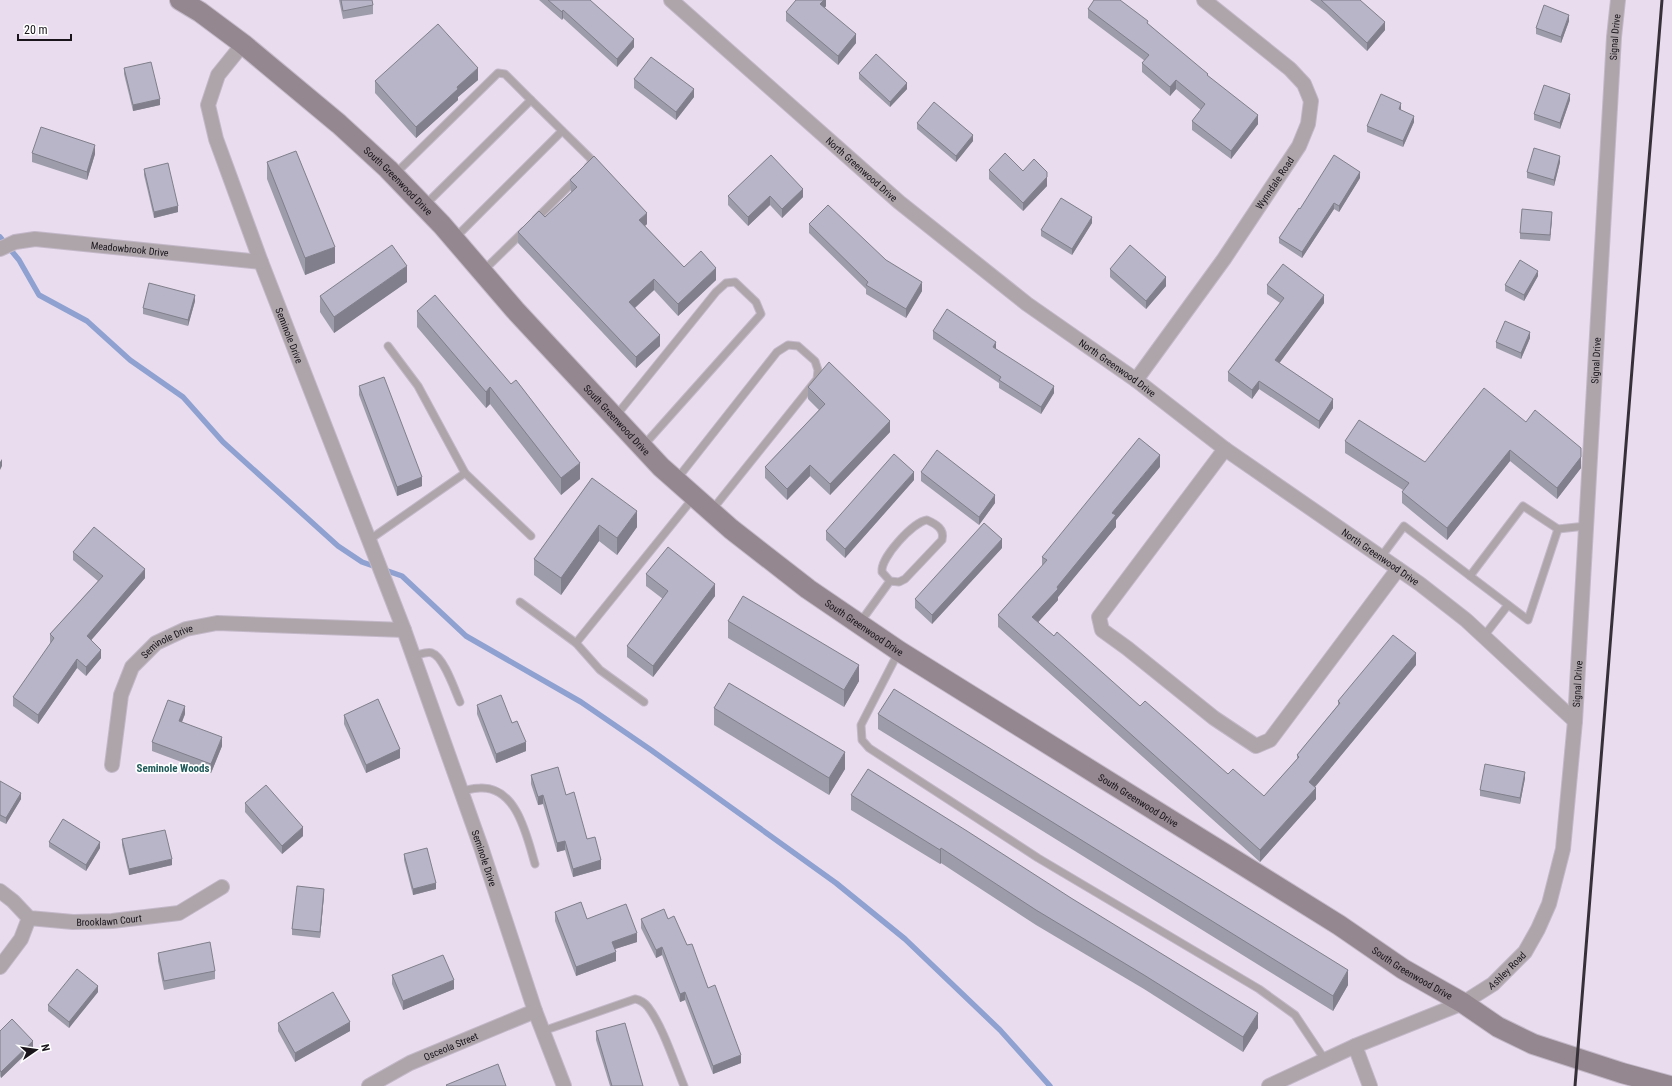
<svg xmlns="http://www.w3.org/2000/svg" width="1672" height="1086" viewBox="0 0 1672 1086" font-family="'Roboto Condensed',sans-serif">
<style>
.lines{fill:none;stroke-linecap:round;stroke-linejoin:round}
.stream{stroke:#8ea1d0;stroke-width:5.5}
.lane-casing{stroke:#c3b8c8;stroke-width:9}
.street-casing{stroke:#c3b8c8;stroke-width:16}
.secondary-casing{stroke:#c3b8c8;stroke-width:22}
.lane{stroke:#ada5aa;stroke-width:7}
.street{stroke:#ada5aa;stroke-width:14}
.secondary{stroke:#94878f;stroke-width:20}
.rail{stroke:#363138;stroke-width:3}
.wall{fill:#9d9cab}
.shaded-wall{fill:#807f8b}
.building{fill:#b7b5c7;stroke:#807f8b}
.labels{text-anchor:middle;stroke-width:3.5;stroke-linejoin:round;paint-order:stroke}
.street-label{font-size:10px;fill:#19151b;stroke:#fff}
.neighbourhood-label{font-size:11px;font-weight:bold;fill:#1e5959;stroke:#fff}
</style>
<rect width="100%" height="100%" fill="#e8dcee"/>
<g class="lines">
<path class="stream" d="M0,237L19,260L39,295L87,321L130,360L183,397L223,442L338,546L362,562L402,576L466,636L581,702L651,750L836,883L905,939L1000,1030L1050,1086"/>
<defs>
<g id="lane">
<path d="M531,100L590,158L592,163L588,167"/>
<path d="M395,174L498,73L505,74L531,100L424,206"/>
<path d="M536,219L576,179"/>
<path d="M455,238L562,131"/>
<path d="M483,271L524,231"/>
<path d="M388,346L418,386L465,473"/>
<path d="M615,417L716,292L726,283L735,282L756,302L761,314L644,445"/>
<path d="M677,479L777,352L788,345L798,346L815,361L818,370L817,379L712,510"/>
<path d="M369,540L465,473L531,536"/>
<path d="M1381,557L1404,526L1528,620L1558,529"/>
<path d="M1470,576L1523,506L1558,529L1586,526"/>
<path d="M520,602L576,643L600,670L644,702"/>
<path d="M859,624L890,581L899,582L905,579L942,540C945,529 936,524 927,520C913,522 880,558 882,572L890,581"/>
<path d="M1484,636L1508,605"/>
<path d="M576,643L694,497"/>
<path d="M898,653L861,725L862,740L869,748L1038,858L1259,989L1295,1015L1325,1060"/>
<path d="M413,656C419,655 427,651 432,653C444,657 455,691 460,702"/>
<path d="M462,791C467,790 474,788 480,788C517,786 527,837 535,864"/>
<path d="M543,1031L635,999C640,1000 644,1002 648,1007C663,1027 674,1062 684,1086"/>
</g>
<g id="street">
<path id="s1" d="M671,0L899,202L1027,304L1136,380L1225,449L1420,584L1466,620L1575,721"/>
<path id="s2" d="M243,44L218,75L208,105L216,139L261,262L404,630L481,847L535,1011L564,1086"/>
<path id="s3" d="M0,249L15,242L35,239L261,262"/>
<path id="s4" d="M1136,380L1224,259L1299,146L1308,124L1311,101L1304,84L1290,69L1204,0"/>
<path d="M1225,449L1099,617L1102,630L1127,648L1214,718L1256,746L1270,740L1398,569"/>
<path id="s5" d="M112,765L121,695L132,667L156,643L186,629L217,623L404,630"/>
<path id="s6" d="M0,891L13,901L29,918L73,922L112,921L179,913L222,887"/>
<path d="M0,967L21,939L29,918"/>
<path d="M1355,1046L1370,1086"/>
<path id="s7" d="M369,1086L410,1063L535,1011"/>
<path id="s8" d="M1269,1086L1355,1046L1463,1003L1493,984L1525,952L1538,929L1549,904L1563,849L1575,721L1614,37L1618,0"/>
</g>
<g id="secondary">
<path id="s9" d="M180,0L200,12L243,44L339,124L388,169L442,225L515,310L661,467L731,529L808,589L899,651L1339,925L1403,969L1463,1003L1498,1027L1533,1044L1622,1073L1670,1086"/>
</g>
</defs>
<use href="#lane" class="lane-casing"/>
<use href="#street" class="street-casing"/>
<use href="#secondary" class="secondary-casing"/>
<use href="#lane" class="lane"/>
<use href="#street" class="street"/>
<use href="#secondary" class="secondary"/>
<path class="rail" d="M1575,1086C1602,724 1633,362 1662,0"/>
</g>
<g class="wall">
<path d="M339,0H372L373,5V14L343,19Z"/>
<path d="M539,0H590L634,47L617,67L563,18L562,20Z"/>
<path d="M826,0V6L825,8L856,43L838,65L786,21V12Z"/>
<path d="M1310,0H1360L1385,30L1367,51L1326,12Z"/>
<path d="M1088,9L1148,24L1208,76L1258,124L1231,159L1192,130V121L1201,110L1176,89L1170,96L1142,72V63L1145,61L1088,18Z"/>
<path d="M1569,21L1561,43L1536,34V28Z"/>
<path d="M124,68L160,105L133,111L124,74Z"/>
<path d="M859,73L907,89L890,107L859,79Z"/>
<path d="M634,79L694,97L676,120L634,88Z"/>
<path d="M478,80L458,97V100L416,138L375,93V81Z"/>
<path d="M1570,100L1560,129L1534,120V114Z"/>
<path d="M1401,109V110L1414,122L1403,147L1367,132V126Z"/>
<path d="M917,123L973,141L956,162L917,129Z"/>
<path d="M32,153L95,154L87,180L32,162Z"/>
<path d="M771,155L803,197L782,218L770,205L748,226L728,205V196Z"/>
<path d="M267,162L335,263L305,275L267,179Z"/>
<path d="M1560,162L1554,186L1527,178V172Z"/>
<path d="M144,169L178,212L154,218L144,175Z"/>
<path d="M989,170L1023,171L1047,186L1023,211L989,179Z"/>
<path d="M1360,178L1339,212L1334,209L1302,258L1279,243V238L1300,209Z"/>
<path d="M570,180L647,224L645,226L684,267L716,280L678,316L654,290L635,308L660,346L636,368L518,243V232L545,217L571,192Z"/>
<path d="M1552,218L1550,241L1520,239V233Z"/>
<path d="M1092,223L1072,255L1041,236V230Z"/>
<path d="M809,224L886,260L922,291L906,318L866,294V289L809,233Z"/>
<path d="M1110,269L1166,286L1146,309L1110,277Z"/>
<path d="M1538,276L1524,301L1505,291V285Z"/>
<path d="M407,282L334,333L320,312V296Z"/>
<path d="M1267,285L1324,303L1279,363L1333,408L1319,429L1259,389L1252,399L1228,381V372L1280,303L1267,294Z"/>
<path d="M195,301L188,326L143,314V308Z"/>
<path d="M417,311L580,479L561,495L490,404L486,408L417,327Z"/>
<path d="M933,331L996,349L1054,393L1041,414L999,388V383L933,339Z"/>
<path d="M1530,338L1521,359L1496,348V342Z"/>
<path d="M359,386L422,486L397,496L359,395Z"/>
<path d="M808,387L890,432L830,495L810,476L787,500L765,478V467L819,410L808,399Z"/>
<path d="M1526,422L1581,459V468L1557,499L1510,461L1447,540L1402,503V492L1403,490L1345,453V441L1425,462Z"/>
<path d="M1160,467L1116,520V527L1058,597V600L1038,622L1054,636L1140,706L1228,774L1264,796L1297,759V755L1338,705V701L1416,665L1315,787L1316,799L1260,862L998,627V615L1042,566V557Z"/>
<path d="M921,472L995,503L979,525L921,481Z"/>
<path d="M592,478L637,527L617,555L599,541L561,595L534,575V559Z"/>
<path d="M914,480L845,558L826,540V531Z"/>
<path d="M1002,548L932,624L915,608V599Z"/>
<path d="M73,552L145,578L91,640L101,658L86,676L77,668L38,724L13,706V697L51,644L50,643V634L98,581L73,560Z"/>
<path d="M646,574L715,596L653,677L627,657V646L663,599L646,586Z"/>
<path d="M728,621L859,681L844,707L728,638Z"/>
<path d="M477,705L512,723L526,751L496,763L477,714Z"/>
<path d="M714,708L845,769L829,795L714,725Z"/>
<path d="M185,714L182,722L222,746L211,773L152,751V742Z"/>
<path d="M878,714L1348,985L1333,1011L878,729Z"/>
<path d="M344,715L400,758L366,773L344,724Z"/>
<path d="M531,775L566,795L601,869L573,877L565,850L557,852L543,804L538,805L531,784Z"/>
<path d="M1525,778L1520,804L1480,796V790Z"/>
<path d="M0,781L21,799L6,824L0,821Z"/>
<path d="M851,795L1258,1028L1243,1052L1144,989L1036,925L941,863L940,864L851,810Z"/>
<path d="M245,803L303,836L282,854L245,812Z"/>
<path d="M122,839L172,865L129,875L122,845Z"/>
<path d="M49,842L100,848L86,871L49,847Z"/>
<path d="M404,854L436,889L413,895L404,860Z"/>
<path d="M324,895L320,938L292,935V929Z"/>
<path d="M555,912L587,919L637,942L615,949L616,961L576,976L555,921Z"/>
<path d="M641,919H668L687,945L708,988L741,1063L713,1074L685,1000L680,1002L662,955L656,958L641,928Z"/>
<path d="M158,953L215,971V979L164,990L158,961Z"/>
<path d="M392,975L454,989L403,1010L392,984Z"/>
<path d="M98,992L69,1028L48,1011V1005Z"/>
<path d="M278,1023L350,1031L295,1062L278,1031Z"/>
<path d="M0,1031L33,1047L1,1078L0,1076Z"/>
<path d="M596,1031L643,1086H610L596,1040Z"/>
</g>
<g class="shaded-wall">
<path d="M824,0H826V6L820,13V4Z"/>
<path d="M563,10V18L562,20V12Z"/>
<path d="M1569,15V21L1561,43V37Z"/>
<path d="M1385,22V30L1367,51V43Z"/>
<path d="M856,34V43L838,65V56Z"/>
<path d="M634,39V47L617,67V59Z"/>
<path d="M478,68V80L458,97V100L416,138V127L457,87Z"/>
<path d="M1176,80V89L1170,96V87Z"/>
<path d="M907,83V89L890,107V102Z"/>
<path d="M694,89V97L676,120V112Z"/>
<path d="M1570,94V100L1560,129V123Z"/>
<path d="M160,99V105L133,111V105Z"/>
<path d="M1401,103V109L1399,115V109Z"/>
<path d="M1258,115V124L1231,159V151Z"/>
<path d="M1414,116V122L1403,147V141Z"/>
<path d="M973,135V141L956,162V156Z"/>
<path d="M95,145V154L87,180V172Z"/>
<path d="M1560,156V162L1554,186V180Z"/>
<path d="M1360,172V178L1339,212V206Z"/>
<path d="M1047,177V186L1023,211V203Z"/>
<path d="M803,189V197L782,218V209Z"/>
<path d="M770,196V205L748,226V217Z"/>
<path d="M1334,203V209L1302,258V252Z"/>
<path d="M178,206V212L154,218V212Z"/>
<path d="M1552,212V218L1550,241V235Z"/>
<path d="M647,213V224L639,231V220Z"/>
<path d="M1092,217V223L1072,255V249Z"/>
<path d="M335,247V263L305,275V258Z"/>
<path d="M407,266V282L334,333V317Z"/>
<path d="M716,268V280L678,316V304Z"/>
<path d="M1538,271V276L1524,301V295Z"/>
<path d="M1166,277V286L1146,309V301Z"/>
<path d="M654,279V290L629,313V302Z"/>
<path d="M922,282V291L906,318V309Z"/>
<path d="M195,295V301L188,326V320Z"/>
<path d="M1324,295V303L1275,369V360Z"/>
<path d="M1530,332V338L1521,359V353Z"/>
<path d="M660,335V346L636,368V357Z"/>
<path d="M996,342V350L993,347Z"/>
<path d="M1259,381V389L1252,399V390Z"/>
<path d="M1054,386V393L1041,414V407Z"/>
<path d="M490,387V404L486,408V392Z"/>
<path d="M1333,399V408L1319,429V421Z"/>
<path d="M890,421V432L830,495V484Z"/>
<path d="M1581,448V468L1557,499V488Z"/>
<path d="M1510,450V461L1447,540V528Z"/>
<path d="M1160,455V467L1116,520V527L1058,597V600L1032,629V617L1112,513Z"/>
<path d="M2,459V466L0,470V462Z"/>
<path d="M580,463V479L561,495V478Z"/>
<path d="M810,465V476L787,500V489Z"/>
<path d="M914,472V480L845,558V549Z"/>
<path d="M422,477V486L397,496V487Z"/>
<path d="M995,495V503L979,525V517Z"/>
<path d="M637,511V527L617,555V538Z"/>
<path d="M599,525V541L561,595V578Z"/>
<path d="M1002,539V548L932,624V615Z"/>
<path d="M145,569V578L87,645V636Z"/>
<path d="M715,584V596L653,677V666Z"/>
<path d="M101,650V658L86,676V667Z"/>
<path d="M1416,653V665L1309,794V782Z"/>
<path d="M77,659V668L38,724V715Z"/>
<path d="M859,665V681L844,707V690Z"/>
<path d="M185,706V714L179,729V721Z"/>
<path d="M222,737V746L211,773V764Z"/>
<path d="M526,742V751L496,763V754Z"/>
<path d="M400,749V758L366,773V765Z"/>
<path d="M845,752V769L829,795V778Z"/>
<path d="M1525,772V778L1520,804V798Z"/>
<path d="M1316,788V799L1260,862V850Z"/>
<path d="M21,793V799L6,824V818Z"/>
<path d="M543,795V804L538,805V797Z"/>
<path d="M303,827V836L282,854V846Z"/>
<path d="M565,841V850L557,852V843Z"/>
<path d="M100,842V848L86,871V865Z"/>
<path d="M941,848V863L940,864V850Z"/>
<path d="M172,859V865L129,875V869Z"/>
<path d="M601,860V869L573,877V869Z"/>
<path d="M436,883V889L413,895V889Z"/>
<path d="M324,889V895L320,938V932Z"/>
<path d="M637,933V942L612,950V942Z"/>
<path d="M662,947V955L656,958V950Z"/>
<path d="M616,952V961L576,976V967Z"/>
<path d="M1348,970V985L1333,1011V996Z"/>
<path d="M454,980V989L403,1010V1001Z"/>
<path d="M98,986V992L69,1028V1022Z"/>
<path d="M685,992V1000L680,1002V994Z"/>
<path d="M1258,1013V1028L1243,1052V1037Z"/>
<path d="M350,1022V1031L295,1062V1053Z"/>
<path d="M33,1041V1047L1,1078V1072Z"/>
<path d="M741,1055V1063L713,1074V1066Z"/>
</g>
<g class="building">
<path d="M341,0H372L373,5L343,11Z"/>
<path d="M548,0H590L634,39L617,59L563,10L562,12Z"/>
<path d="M796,0H824L820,4L856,34L838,56L786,12Z"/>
<path d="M1094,0H1120L1148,21L1147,23L1208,74L1207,75L1258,115L1231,151L1192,121L1205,104L1176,80L1170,87L1142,63L1149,55L1088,9Z"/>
<path d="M1321,0H1360L1385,22L1367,43Z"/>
<path d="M1544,5L1569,15L1561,37L1536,28Z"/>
<path d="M438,24L478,68L457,87L458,89L416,127L375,81Z"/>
<path d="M876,54L907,83L890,102L859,73Z"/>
<path d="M651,57L694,89L676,112L634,79Z"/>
<path d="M151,62L160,99L133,105L124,68Z"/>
<path d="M1544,85L1570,94L1560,123L1534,114Z"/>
<path d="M1381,94L1401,103L1399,109L1414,116L1403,141L1367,126Z"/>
<path d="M934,102L973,135L956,156L917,123Z"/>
<path d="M41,127L95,145L87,172L32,153Z"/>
<path d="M1534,148L1560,156L1554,180L1527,172Z"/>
<path d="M296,151L335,247L305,258L267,162Z"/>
<path d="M1005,153L1023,171L1034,159L1047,172V177L1023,203L989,170Z"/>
<path d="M771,155L803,189L782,209L770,196L748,217L728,196Z"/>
<path d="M1334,155L1360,172L1339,206L1334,203L1302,252L1279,238L1299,208L1300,209Z"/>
<path d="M594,156L647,213L639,220L684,267L701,251L716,268L678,304L654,279L629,302L660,335L636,357L518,232L539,211L545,217L577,187L570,180Z"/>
<path d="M168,163L178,206L154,212L144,169Z"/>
<path d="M1061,198L1092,217L1072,249L1041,230Z"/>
<path d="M828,205L886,260L922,282L906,309L866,285L868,282L809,224Z"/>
<path d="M1522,209L1552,212L1550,235L1520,233Z"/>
<path d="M392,245L407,266L334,317L320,296Z"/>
<path d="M1130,245L1166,277L1146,301L1110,269Z"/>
<path d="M1520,260L1538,271L1524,295L1505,285Z"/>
<path d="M1283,264L1324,295L1275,360L1333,399L1319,421L1259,381L1252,390L1228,372L1284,298L1267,285Z"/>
<path d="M149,283L195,295L188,320L143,308Z"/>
<path d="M435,295L511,384L516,380L580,463L561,478L490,387L486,392L417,311Z"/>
<path d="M947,309L996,342L993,347L1054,386L1041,407L999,380L1001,377L933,331Z"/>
<path d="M1505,321L1530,332L1521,353L1496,342Z"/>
<path d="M829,362L890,421L830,484L810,465L787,489L765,467L825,404L808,387Z"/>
<path d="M384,377L422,477L397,487L359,386Z"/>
<path d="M1484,388L1526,422L1535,410L1581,448V457L1557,488L1510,450L1447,528L1402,492L1409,483L1345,441L1359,420L1425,462Z"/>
<path d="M1139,438L1160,455L1112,513L1116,515L1057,587L1058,589L1032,617L1054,636L1057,632L1140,706L1145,701L1228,774L1233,769L1264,796L1299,757L1297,755L1340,703L1338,701L1393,635L1416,653L1309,782L1316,788L1260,850L998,615L1047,560L1042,557Z"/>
<path d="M937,450L995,495L979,517L921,472Z"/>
<path d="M894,454L914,472L845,549L826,531Z"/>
<path d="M592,478L637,511L617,538L599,525L561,578L534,559Z"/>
<path d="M984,523L1002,539L932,615L915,599Z"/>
<path d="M94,527L145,569L87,636L101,650L86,667L77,659L38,715L13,697L54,638L50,634L103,576L73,552Z"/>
<path d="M668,547L715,584L653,666L627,646L668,591L646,574Z"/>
<path d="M743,596L859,665L844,690L728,621Z"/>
<path d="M729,683L845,752L829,778L714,708Z"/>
<path d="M894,689L1348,970L1333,996L878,714Z"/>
<path d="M501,695L512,723L517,721L526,742L496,754L477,705Z"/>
<path d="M378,699L400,749L366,765L344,715Z"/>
<path d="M168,700L185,706L179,721L222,737L211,764L152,742Z"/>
<path d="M1485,764L1525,772L1520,798L1480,790Z"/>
<path d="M558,767L566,795L574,792L587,839L595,837L601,860L573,869L565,841L557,843L543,795L538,797L531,775Z"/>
<path d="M868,769L967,831L1071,898L1258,1013L1243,1037L1144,975L1036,910L941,848L940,850L851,795Z"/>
<path d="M0,781L21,793L6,818L0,815Z"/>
<path d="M266,785L303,827L282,846L245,803Z"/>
<path d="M63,819L100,842L86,865L49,842Z"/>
<path d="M165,830L172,859L129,869L122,839Z"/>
<path d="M427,848L436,883L413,889L404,854Z"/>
<path d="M297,886L324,889L320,932L292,929Z"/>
<path d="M581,902L587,919L626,904L637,933L612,942L616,952L576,967L555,912Z"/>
<path d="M664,909L668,919L674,916L687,945L692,944L708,988L715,985L741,1055L713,1066L685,992L680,994L662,947L656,950L641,919Z"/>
<path d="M210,942L215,971L164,981L158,953Z"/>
<path d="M443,955L454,980L403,1001L392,975Z"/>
<path d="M77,969L98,986L69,1022L48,1005Z"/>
<path d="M333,992L350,1022L295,1053L278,1023Z"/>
<path d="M12,1019L33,1041L1,1072L0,1070V1031Z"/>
<path d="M625,1023L643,1086H612L596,1031Z"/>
<path d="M498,1064L506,1086H447L446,1085Z"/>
</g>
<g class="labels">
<g class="street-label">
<text dy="4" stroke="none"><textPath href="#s8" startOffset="1216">Signal Drive</textPath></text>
<text dy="4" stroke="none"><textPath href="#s1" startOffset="255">North Greenwood Drive</textPath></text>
<text dy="4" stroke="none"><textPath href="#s9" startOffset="284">South Greenwood Drive</textPath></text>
<text dy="4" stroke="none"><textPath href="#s4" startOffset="241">Wynndale Road</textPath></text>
<text dy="4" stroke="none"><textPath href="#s3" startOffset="132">Meadowbrook Drive</textPath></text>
<text dy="4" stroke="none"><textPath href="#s2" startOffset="316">Seminole Drive</textPath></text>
<text dy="4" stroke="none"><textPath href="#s8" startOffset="892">Signal Drive</textPath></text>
<text dy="4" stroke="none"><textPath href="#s1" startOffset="579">North Greenwood Drive</textPath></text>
<text dy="4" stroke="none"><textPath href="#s9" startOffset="608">South Greenwood Drive</textPath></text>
<text dy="4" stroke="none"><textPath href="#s1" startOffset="903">North Greenwood Drive</textPath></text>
<text dy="4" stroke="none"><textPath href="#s9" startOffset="932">South Greenwood Drive</textPath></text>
<text dy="4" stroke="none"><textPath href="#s5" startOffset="145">Seminole Drive</textPath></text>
<text dy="4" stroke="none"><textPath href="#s8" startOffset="568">Signal Drive</textPath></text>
<text dy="4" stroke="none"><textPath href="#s9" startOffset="1256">South Greenwood Drive</textPath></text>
<text dy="4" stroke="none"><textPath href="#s2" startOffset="874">Seminole Drive</textPath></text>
<text dy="4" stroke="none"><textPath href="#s6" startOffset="120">Brooklawn Court</textPath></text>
<text dy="4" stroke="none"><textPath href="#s8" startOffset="266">Ashley Road</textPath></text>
<text dy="4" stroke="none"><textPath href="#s9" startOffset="1580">South Greenwood Drive</textPath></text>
<text dy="4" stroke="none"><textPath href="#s7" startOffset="91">Osceola Street</textPath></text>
</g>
<g class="neighbourhood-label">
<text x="173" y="772">Seminole Woods</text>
</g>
</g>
<g transform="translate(36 1050) rotate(77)" stroke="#ffffff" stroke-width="3" paint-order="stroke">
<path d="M0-3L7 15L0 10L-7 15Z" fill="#19151b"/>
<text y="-6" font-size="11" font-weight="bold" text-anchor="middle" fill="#19151b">N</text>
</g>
<path d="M18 34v6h53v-6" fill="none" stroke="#19151b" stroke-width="2"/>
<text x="24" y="34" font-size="12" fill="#19151b" stroke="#ffffff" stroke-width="3" paint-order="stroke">20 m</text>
</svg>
